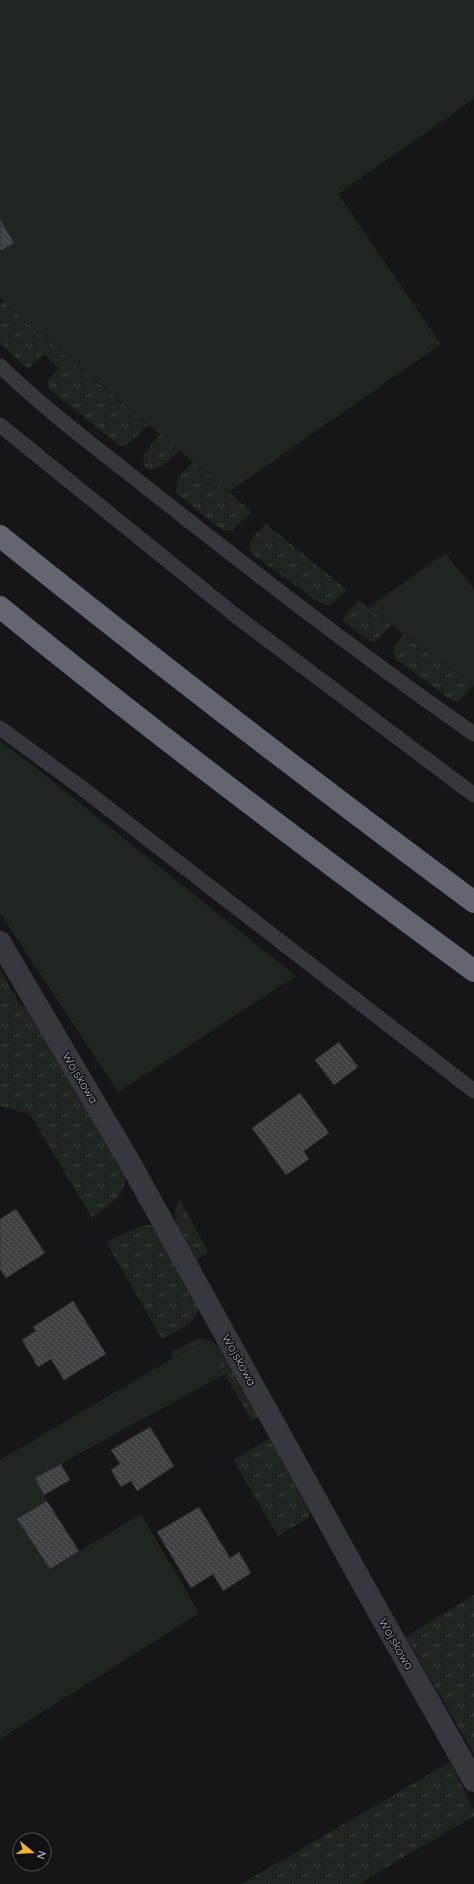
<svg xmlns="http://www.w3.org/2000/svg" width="474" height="1884" viewBox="0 0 474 1884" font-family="Quicksand,sans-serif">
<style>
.grass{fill:url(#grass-tufts)}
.garden{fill:#1e261f}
.building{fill:url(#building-back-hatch);stroke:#303034}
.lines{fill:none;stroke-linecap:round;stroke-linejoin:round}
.lane{stroke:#37383d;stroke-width:15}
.street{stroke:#37383d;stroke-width:22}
.highway{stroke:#63666e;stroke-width:22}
.labels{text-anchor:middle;stroke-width:3;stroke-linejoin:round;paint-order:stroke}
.street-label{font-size:12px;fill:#a8adb8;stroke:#111113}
</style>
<defs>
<pattern id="grass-tufts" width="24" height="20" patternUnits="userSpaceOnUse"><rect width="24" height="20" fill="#1e261f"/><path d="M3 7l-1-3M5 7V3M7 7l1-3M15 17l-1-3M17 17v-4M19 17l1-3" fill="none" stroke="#3c433d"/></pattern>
<pattern id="building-back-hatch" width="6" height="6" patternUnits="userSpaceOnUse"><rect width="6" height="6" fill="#404145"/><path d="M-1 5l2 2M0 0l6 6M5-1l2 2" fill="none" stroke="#595a5e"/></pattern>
</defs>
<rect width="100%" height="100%" fill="#161618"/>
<g class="grass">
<path d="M3,301L9,308L148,425L128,444L120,446L49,389L47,381L59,368L43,354L30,367L24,366L0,343V304Z"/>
<path d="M160,434L179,451L164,465L151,470L145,467L143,456Z"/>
<path d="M193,462L252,512L233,530L223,531L176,493L178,477Z"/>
<path d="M266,524L347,590L331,605L321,604L251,553L249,545L253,537Z"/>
<path d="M358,600L391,625L374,643L369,641L343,621L345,615Z"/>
<path d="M404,634L474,685L458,702L450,699L394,658L393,648Z"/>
<path d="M0,970L21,1006L27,1007L126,1176C125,1197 108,1206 92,1218L30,1114L0,1106Z"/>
<path d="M180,1199L208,1252L195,1261C185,1242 166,1219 180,1199Z"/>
<path d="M143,1225H150L157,1228L198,1306C198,1324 176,1331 162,1339L106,1242Z"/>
<path d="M198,1338C209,1339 215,1343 222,1351L258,1417L252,1421L205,1341L173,1358L170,1352Z"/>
<path d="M270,1438L309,1511V1516L305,1520L278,1536L233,1460Z"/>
<path d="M474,1595V1754L406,1637Z"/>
<path d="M450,1762L474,1810V1816L358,1884H241Z"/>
</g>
<g class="garden">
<path d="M0,0H474V99L338,194L441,344L229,492L9,308L0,297Z"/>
<path d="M445,553L474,589V685L368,608Z"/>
<path d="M0,741L36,768L296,976L118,1092L0,913Z"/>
<path d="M205,1341L225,1374L35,1478L47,1501L18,1519L50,1569L141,1514L199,1613L0,1739V1460L173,1358Z"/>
</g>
<g class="building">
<path d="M0,219L14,243L0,251Z"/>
<path d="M339,1042L358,1067L334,1085L315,1060Z"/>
<path d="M300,1093L329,1133L304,1151L309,1159L286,1175L252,1128Z"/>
<path d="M16,1209L45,1253L6,1278L0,1269V1219Z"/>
<path d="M73,1301L106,1354L64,1380L51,1359L38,1367L22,1340L36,1331L33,1327Z"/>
<path d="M150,1427L174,1466L137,1491L131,1481L121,1487L111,1470L120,1464L111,1450Z"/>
<path d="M61,1464L70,1480L44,1495L35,1478Z"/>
<path d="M47,1501L79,1551L50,1569L17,1519Z"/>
<path d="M199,1507L230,1558L239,1552L251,1573L223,1591L213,1574L191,1588L157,1532Z"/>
</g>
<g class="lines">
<g class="lane">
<path d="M0,366C51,415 110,458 165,502C266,582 368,660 474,734"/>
<path d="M0,425L236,616L474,795"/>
<path d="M0,728L82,788L474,1091"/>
</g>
<path class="street" d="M0,942L129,1161L375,1606L474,1781"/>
<g class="highway">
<path d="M0,536C155,661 314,783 474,902"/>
<path d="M0,607C154,733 314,853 474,971"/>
</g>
</g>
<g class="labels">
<g class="street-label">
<text transform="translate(80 1078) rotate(59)" y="4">Wojskowa</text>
<text transform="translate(239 1360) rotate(61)" y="4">Wojskowa</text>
<text transform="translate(396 1644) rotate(60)" y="4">Wojskowa</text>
</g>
</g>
<g transform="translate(32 1852) rotate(108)"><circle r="19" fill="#111113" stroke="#4d4f55"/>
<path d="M0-3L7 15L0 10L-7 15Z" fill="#f2b134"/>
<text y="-6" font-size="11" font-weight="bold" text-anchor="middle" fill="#a8adb8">N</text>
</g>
</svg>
